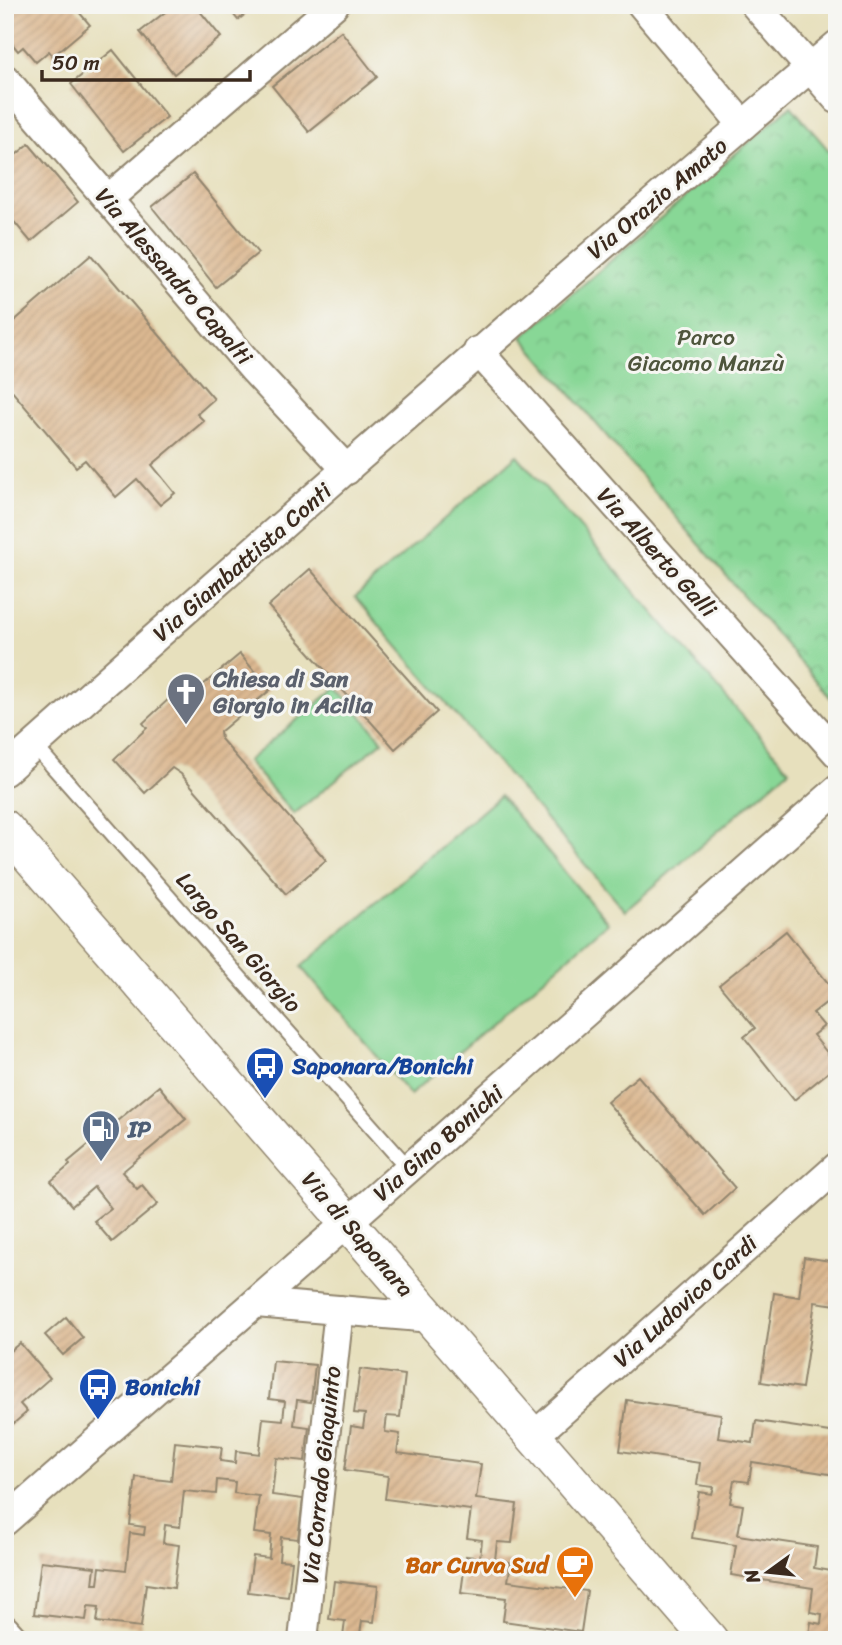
<svg xmlns="http://www.w3.org/2000/svg" width="842" height="1645" viewBox="0 0 842 1645" font-family="Sriracha,sans-serif">
<style>
.grass{fill:#88d796;stroke:#62805a;stroke-width:2}
.park{fill:url(#park-crowns);stroke:#62805a;stroke-width:2}
.building{fill:url(#building-hatch)}
.lines{fill:none;stroke-linecap:round;stroke-linejoin:round}
.service-casing{stroke:#91856e;stroke-width:18}
.minor-casing{stroke:#91856e;stroke-width:32}
.tertiary-casing{stroke:#91856e;stroke-width:38}
.service{stroke:#fff;stroke-width:14}
.minor{stroke:#fff;stroke-width:28}
.tertiary{stroke:#fff;stroke-width:35}
.labels{text-anchor:middle;stroke-width:6;stroke-linejoin:round;paint-order:stroke}
.street-label{font-size:23px;fill:#3b2a1e;stroke:#f6f6f2}
.park-label{font-size:23px;fill:#4e553c;stroke:#f6f6f2}
.worship-label{font-size:23px;font-weight:bold;fill:#5b616d;stroke:#f6f6f2;text-anchor:start}
.transit-label{font-size:23px;font-weight:bold;fill:#164399;stroke:#f6f6f2;text-anchor:start}
.service-label{font-size:23px;font-weight:bold;fill:#4e5e75;stroke:#f6f6f2;text-anchor:start}
.food-label{font-size:23px;font-weight:bold;fill:#c56008;stroke:#f6f6f2;text-anchor:end}
</style>
<defs>
<pattern id="park-crowns" width="20" height="18" patternUnits="userSpaceOnUse" patternTransform="scale(1.75)"><rect width="20" height="18" fill="#88d796"/><path d="M2 6a3 3 0 1 1 6 0M12 15a3 3 0 1 1 6 0" fill="none" stroke="#76b981"/></pattern>
<pattern id="building-hatch" width="6" height="6" patternUnits="userSpaceOnUse" patternTransform="scale(1.75)"><rect width="6" height="6" fill="#dbb891"/><path d="M-1 1l2-2M0 6l6-6M5 7l2-2" fill="none" stroke="#bd9e7d"/></pattern>
</defs>
<rect width="100%" height="100%" fill="#f6f6f2"/>
<filter id="ink" filterUnits="userSpaceOnUse"><feTurbulence type="fractalNoise" baseFrequency=".0143" numOctaves="2"/><feDisplacementMap in="SourceGraphic" scale="14" xChannelSelector="R" yChannelSelector="G"/><feConvolveMatrix kernelMatrix="1 2 1 2 8 2 1 2 1" color-interpolation-filters="sRGB"/></filter>
<filter id="wash" filterUnits="userSpaceOnUse"><feTurbulence type="fractalNoise" baseFrequency=".00686" numOctaves="4" result="noise"/><feDisplacementMap in="SourceGraphic" scale="28" xChannelSelector="R" yChannelSelector="G"/><feGaussianBlur stdDeviation="1.57" result="paint"/><feColorMatrix in="noise" values="0 0 0 0 0 0 0 0 0 0 0 0 0 0 0 0 0 1.4 0 .05"/><feComposite in="paint" operator="in"/></filter>
<g filter="url(#wash)">
<rect width="100%" height="100%" fill="#e7e0bd"/>
<g class="grass">
<path d="M517,455L789,770L625,911L355,597Z"/>
<path d="M337,687L383,741L294,814L247,761Z"/>
<path d="M500,796L608,923L410,1095L301,967Z"/>
</g>
<path class="park" d="M791,106L837,160V705L522,337Z"/>
<g id="blocks">
<g class="building">
<path d="M7,5H73L90,25L53,56L49,51L36,62L23,47L18,51L5,35Z"/>
<path d="M174,5H195L221,37L174,74L140,32Z"/>
<path d="M226,5H257L238,20Z"/>
<path d="M341,31L377,77L309,132L272,86Z"/>
<path d="M113,50L167,117L124,151L71,84Z"/>
<path d="M29,144L78,202L31,242L5,211V164Z"/>
<path d="M193,174L258,253L216,287L152,207Z"/>
<path d="M91,255L214,399L197,414L204,421L152,465L175,493L160,505L137,479L116,497L85,460L76,467L5,383V329Z"/>
<path d="M310,569L437,712L395,749L268,606Z"/>
<path d="M240,654L270,690L220,732L221,739L326,860L286,894L181,774L172,768L145,793L114,759L147,728L143,723L186,683L197,690Z"/>
<path d="M786,931L837,994L813,1013L824,1026L813,1035L837,1065L794,1100L744,1037L755,1028L719,985Z"/>
<path d="M638,1076L735,1188L705,1215L607,1102Z"/>
<path d="M159,1086L186,1119L122,1172L137,1189L142,1185L158,1204L112,1242L94,1221L111,1208L94,1187L72,1206L51,1181L70,1165L68,1162Z"/>
<path d="M804,1257L837,1262V1305L815,1302L802,1388L761,1382L774,1293L799,1297Z"/>
<path d="M66,1317L83,1338L63,1355L45,1335Z"/>
<path d="M20,1343L50,1378L20,1404L27,1412L5,1431V1355Z"/>
<path d="M273,1361L315,1365L311,1402L297,1400L294,1425L309,1427L305,1461L276,1458L272,1495L303,1499L298,1539L281,1537L279,1560L292,1561L288,1597L248,1592L253,1556L269,1558L271,1535L254,1533L259,1496L234,1493L235,1482L217,1480L216,1494L184,1491L180,1527L165,1525L163,1543L179,1545L174,1588L146,1584L141,1627L97,1622L99,1607L88,1606L86,1620L34,1614L41,1561L95,1567L93,1584H98L100,1567L126,1570L130,1533L144,1535L145,1527L130,1525L136,1477L171,1481L175,1442L222,1447L220,1461L235,1463L236,1451L259,1454L263,1418L283,1420L285,1401L269,1399Z"/>
<path d="M360,1369L405,1375L400,1417L387,1416L385,1432L400,1434L397,1453L481,1464L476,1499L517,1504L512,1543L497,1542L495,1560L511,1562L508,1581L587,1591L581,1632L503,1621L506,1598L461,1593L466,1556L480,1558L482,1540L467,1538L471,1510L385,1499L388,1476L345,1470L351,1426L363,1428L365,1414L354,1413Z"/>
<path d="M627,1400L721,1414L718,1438L753,1443L756,1421L837,1433L836,1475L752,1462L749,1482L734,1480L730,1503L743,1505L738,1535L817,1547L814,1568L837,1572V1640H808L811,1622L821,1624L822,1614L810,1612L813,1588L731,1575L736,1545L692,1538L699,1492L712,1494L714,1487L697,1485L700,1463L620,1451Z"/>
<path d="M334,1581L378,1586L374,1622L362,1621L359,1640H324V1634L343,1637L345,1621L329,1619Z"/>
</g>
</g>
</g>
<g filter="url(#ink)">
<use href="#blocks" fill-opacity="0" stroke="#91856e" stroke-width="2"/>
<g class="lines">
<defs>
<path id="service" d="M34,745L409,1169"/>
<g id="minor">
<path d="M642,5L743,125"/>
<path d="M755,5L837,99"/>
<path d="M5,79L253,369L347,470"/>
<path d="M108,199L334,5"/>
<path d="M478,351L837,753"/>
<path d="M5,771C280,526 556,283 837,45"/>
<path d="M256,1303L432,1318"/>
<path d="M534,1436L837,1167"/>
<path d="M5,1521L348,1222L837,790"/>
<path d="M5,1630L14,1640"/>
<path d="M303,1640L339,1310"/>
</g>
<path id="tertiary" d="M5,828L710,1640"/>
</defs>
<use href="#service" class="service-casing"/>
<use href="#minor" class="minor-casing"/>
<use href="#tertiary" class="tertiary-casing"/>
<use href="#service" class="service"/>
<use href="#minor" class="minor"/>
<use href="#tertiary" class="tertiary"/>
</g>
</g>
<defs>
<symbol id="church-pin" viewBox="-11 -11 22 30"><path d="M0 17L-7.5 6A9.5 9.5 0 1 1 7.5 6Z" fill="#6b7280" stroke="#f6f6f2"/><path d="M-1.2-6h2.4v3.5h3.3v2.4h-3.3V6h-2.4V-.1h-3.3v-2.4h3.3Z" fill="#fff"/></symbol>
<symbol id="bus-pin" viewBox="-11 -11 22 30"><path d="M0 17L-7.5 6A9.5 9.5 0 1 1 7.5 6Z" fill="#1a4fb4" stroke="#f6f6f2"/><path d="M-5-6H5V4H4V6H2V4H-2V6H-4V4H-5ZM-3.5-4V0h7V-4ZM-3.5 1.2v1.5H-2V1.2ZM2 1.2v1.5H3.5V1.2Z" fill="#fff"/></symbol>
<symbol id="fuel-pin" viewBox="-11 -11 22 30"><path d="M0 17L-7.5 6A9.5 9.5 0 1 1 7.5 6Z" fill="#5c6f8a" stroke="#f6f6f2"/><path d="M-5.5-6h7V0h2V4h1.3V-2.5L3-4.5l.8-.8L6-3V5H2.5V1h-1V6h-7ZM-4.2-4.7v3.2H.2V-4.7Z" fill="#fff"/></symbol>
<symbol id="cafe-pin" viewBox="-11 -11 22 30"><path d="M0 17L-7.5 6A9.5 9.5 0 1 1 7.5 6Z" fill="#e8710a" stroke="#f6f6f2"/><path d="M-5.5-4.5H6V0H3Q3 3.5 0 3.5H-2.5Q-5.5 3.5-5.5 0ZM3-3.2v2h1.7v-2ZM-6 4.5H4V6H-6Z" fill="#fff"/></symbol>
</defs>
<g fill-rule="evenodd">
<use href="#church-pin" x="164" y="670" width="44" height="60"/>
<use href="#bus-pin" x="243" y="1044" width="44" height="60"/>
<use href="#fuel-pin" x="79" y="1107" width="44" height="60"/>
<use href="#bus-pin" x="76" y="1365" width="44" height="60"/>
<use href="#cafe-pin" x="553" y="1543" width="44" height="60"/>
</g>
<g class="labels">
<g class="street-label">
<text transform="translate(657 198) rotate(-40)" y="8">Via Orazio Amato</text>
<text transform="translate(174 276) rotate(49)" y="8">Via Alessandro Capalti</text>
<text transform="translate(657 552) rotate(48)" y="8">Via Alberto Galli</text>
<text transform="translate(242 562) rotate(-41)" y="8">Via Giambattista Conti</text>
<text transform="translate(239 942) rotate(49)" y="8">Largo San Giorgio</text>
<text transform="translate(438 1143) rotate(-41)" y="8">Via Gino Bonichi</text>
<text transform="translate(358 1234) rotate(49)" y="8">Via di Saponara</text>
<text transform="translate(685 1301) rotate(-42)" y="8">Via Ludovico Cardi</text>
<text transform="translate(321 1475) rotate(-84)" y="8">Via Corrado Giaquinto</text>
</g>
<g class="park-label">
<text x="706" y="345">Parco<tspan x="706" dy="26">Giacomo Manzù</tspan></text>
</g>
<g class="worship-label">
<text x="213" y="687">Chiesa di San<tspan x="213" dy="26">Giorgio in Acilia</tspan></text>
</g>
<g class="transit-label">
<text x="292" y="1074">Saponara/Bonichi</text>
<text x="125" y="1395">Bonichi</text>
</g>
<g class="service-label">
<text x="128" y="1137">IP</text>
</g>
<g class="food-label">
<text x="548" y="1573">Bar Curva Sud</text>
</g>
</g>
<rect width="842" height="1645" fill="none" stroke="#f6f6f2" stroke-width="28"/>
<g transform="translate(768 1572) rotate(255)" stroke="#f6f6f2" stroke-width="5" paint-order="stroke">
<path d="M0-5L12 26L0 18L-12 26Z" fill="#3b2a1e"/>
<text y="-10" font-size="19" font-weight="bold" text-anchor="middle" fill="#3b2a1e">N</text>
</g>
<path d="M42 70v10h208v-10" fill="none" stroke="#3b2a1e" stroke-width="3.5"/>
<text x="52" y="70" font-size="21" fill="#3b2a1e" stroke="#f6f6f2" stroke-width="5" paint-order="stroke">50 m</text>
</svg>
